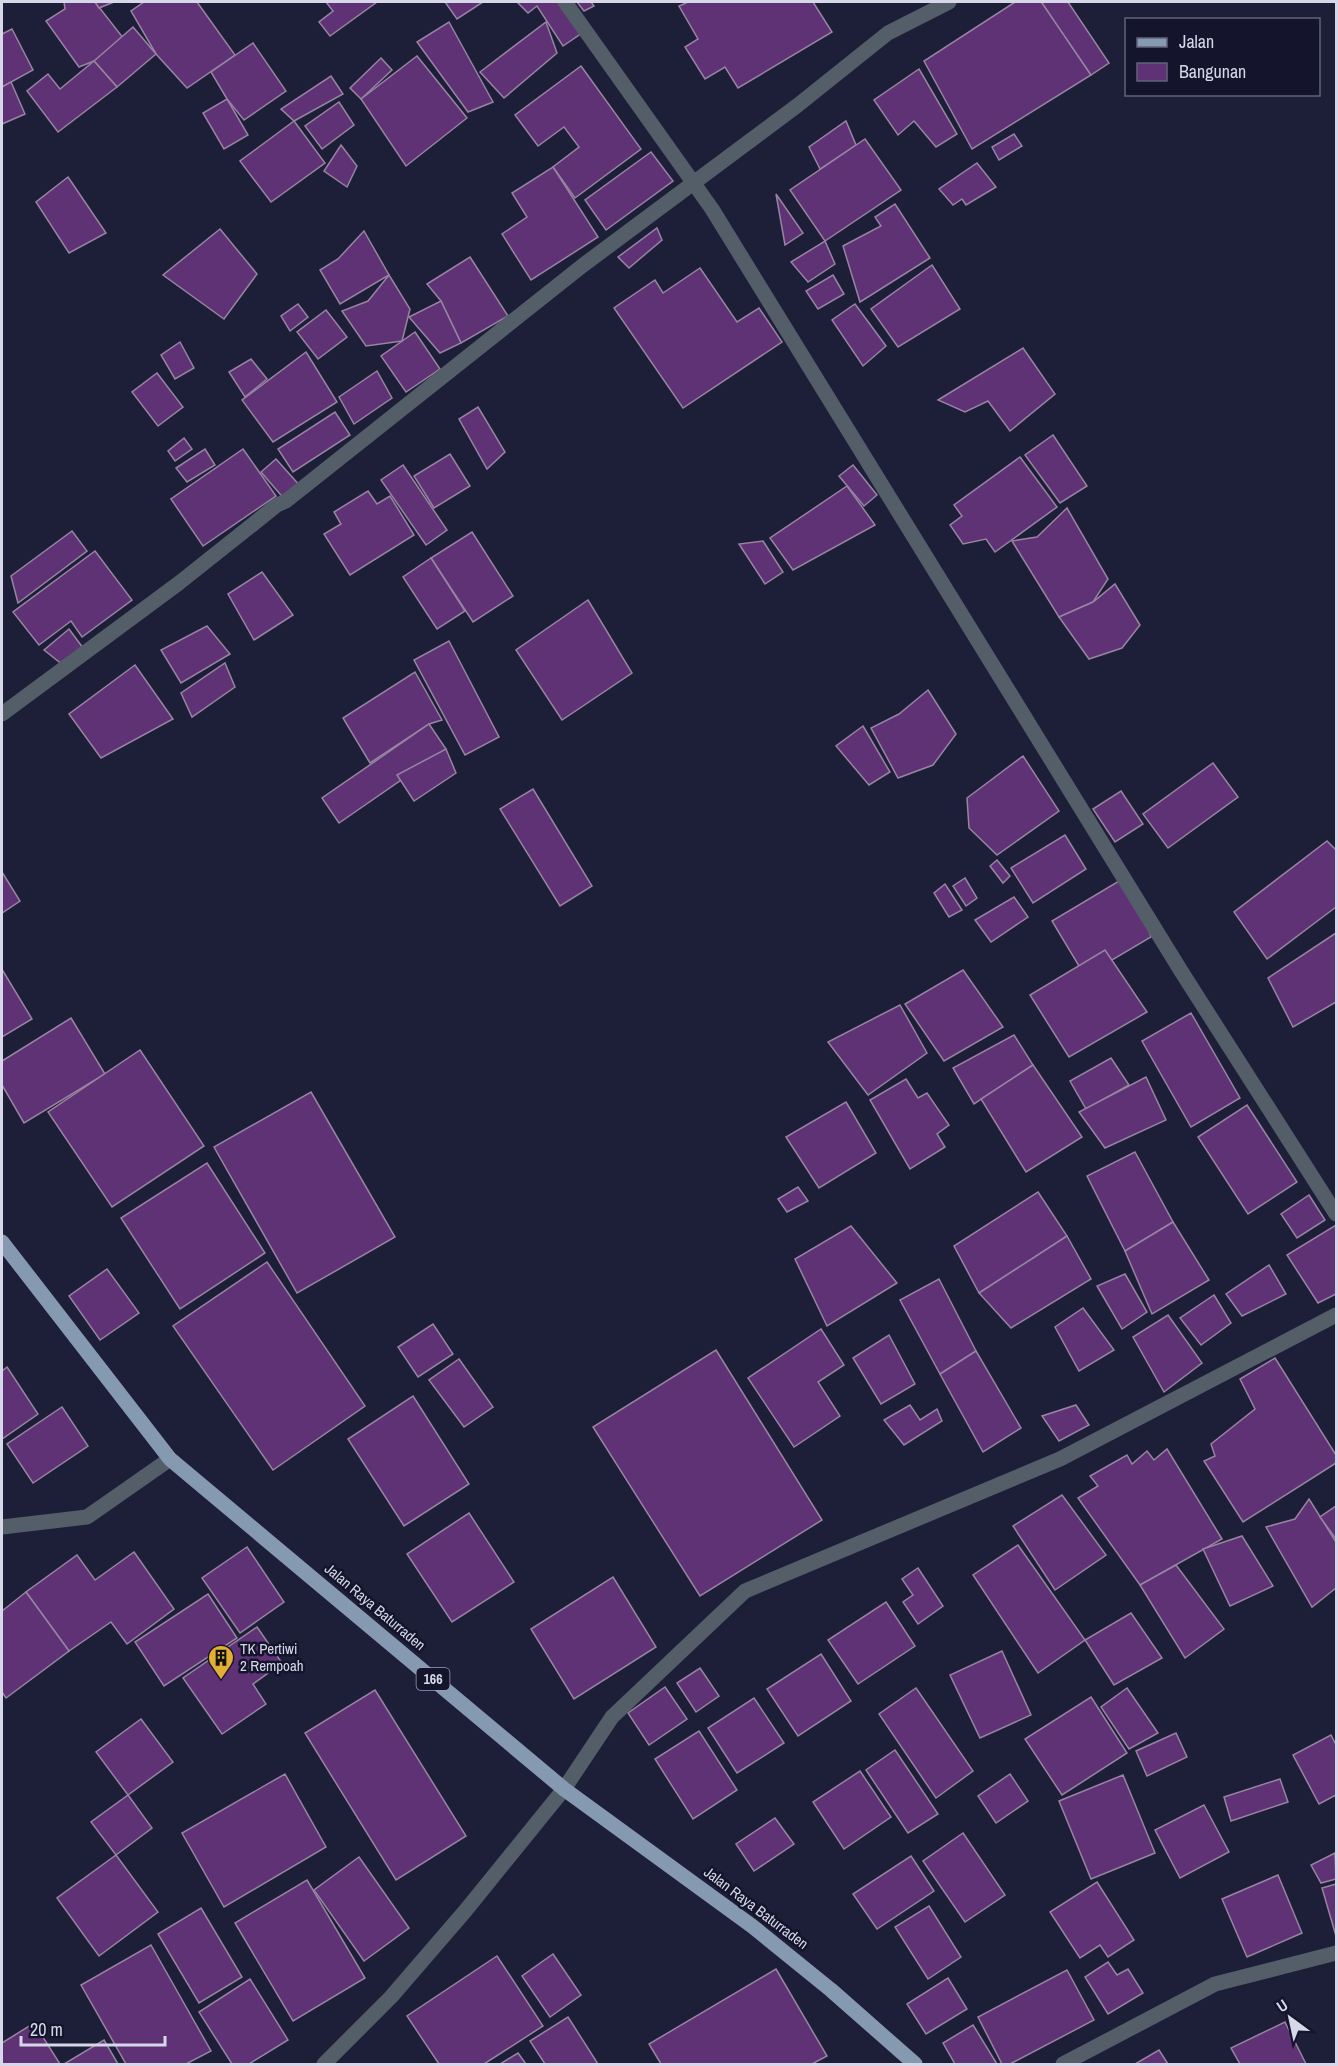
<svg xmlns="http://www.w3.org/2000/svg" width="1338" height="2066" viewBox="0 0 1338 2066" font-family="'Archivo Narrow',sans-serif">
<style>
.building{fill:#5f3275;stroke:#9784a1;stroke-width:1.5}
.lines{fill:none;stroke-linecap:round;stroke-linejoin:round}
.street{stroke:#535e68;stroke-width:15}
.primary{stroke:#859ab0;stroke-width:15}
.labels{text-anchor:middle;stroke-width:5;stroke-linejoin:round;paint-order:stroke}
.shield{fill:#14152d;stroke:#9c9eb1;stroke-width:1.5}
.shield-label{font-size:14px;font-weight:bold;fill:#d6d8e9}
.street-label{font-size:15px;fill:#d6d8e9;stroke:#14152d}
.poi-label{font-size:15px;fill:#d6d8e9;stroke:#14152d;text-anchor:start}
</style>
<rect width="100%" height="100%" fill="#1d1e37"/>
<g class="building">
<path d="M64,2H95L124,39L94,61L79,67L46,21L65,9Z"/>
<path d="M95,2H114L99,8Z"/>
<path d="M144,2H197L235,55L187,88L156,54L131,11Z"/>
<path d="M326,2H377L330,36L319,22L333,11Z"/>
<path d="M445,2H483L457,19Z"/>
<path d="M517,2H559L582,33L563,46L537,6L528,13Z"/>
<path d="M577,2H591L594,6L584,11Z"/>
<path d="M688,2H813L832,32L738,88L725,67L705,79L685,47L698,39L679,6Z"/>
<path d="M1015,2H1042L1091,75L972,149L924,61Z"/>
<path d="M1044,2H1068L1109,63L1091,75L1042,3Z"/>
<path d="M449,22L493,102L468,112L417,42Z"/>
<path d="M546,22L557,53L504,98L480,72Z"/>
<path d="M133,27L156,54L117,87L94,61Z"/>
<path d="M12,29L33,70L2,87V34Z"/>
<path d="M253,43L286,91L244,120L227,99L211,72Z"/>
<path d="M417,56L467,118L406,166L361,99Z"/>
<path d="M381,58L392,70L361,99L350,88Z"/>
<path d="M94,61L117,87L58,132L27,91L48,74L60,89Z"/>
<path d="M581,66L641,149L575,198L553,167L579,147L564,127L538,146L515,115Z"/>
<path d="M919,69L957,134L936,147L914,121L898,135L874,100Z"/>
<path d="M331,76L343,94L294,121L281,109Z"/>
<path d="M11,82L25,114L2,124V87Z"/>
<path d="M227,99L248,135L224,149L203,113Z"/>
<path d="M339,102L354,125L322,149L305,126Z"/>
<path d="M294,121L325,163L271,202L240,161Z"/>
<path d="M846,121L856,145L820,169L809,147Z"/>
<path d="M1014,134L1022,146L999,160L992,147Z"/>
<path d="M865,139L901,190L825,241L790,190Z"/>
<path d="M341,145L357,166L347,187L324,171Z"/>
<path d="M651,152L673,181L606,230L585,200Z"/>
<path d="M977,163L996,187L966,205L962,199L953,205L939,189Z"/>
<path d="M553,167L598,237L531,280L502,234L527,217L512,193Z"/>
<path d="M68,177L106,233L69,253L36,202Z"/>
<path d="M776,194L803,233L785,245Z"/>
<path d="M895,204L930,258L860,302L843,246L881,226L875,217Z"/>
<path d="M657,228L662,240L629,268L618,257Z"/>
<path d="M220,229L257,274L224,319L163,275Z"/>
<path d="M364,231L389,275L340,304L320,270L338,259Z"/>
<path d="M825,241L835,264L808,282L791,262Z"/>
<path d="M470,257L508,316L461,343L441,301L427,284Z"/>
<path d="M932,265L960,309L898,347L871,309Z"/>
<path d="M700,268L737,322L759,308L782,342L683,408L614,308L655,280L663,293Z"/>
<path d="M389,275L410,309L402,341L366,346L342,311L368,301Z"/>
<path d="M833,275L844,294L818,309L806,291Z"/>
<path d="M441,301L461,343L440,353L409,317Z"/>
<path d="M298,304L308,317L290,331L281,316Z"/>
<path d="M855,304L886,346L863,366L832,320Z"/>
<path d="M326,310L347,337L318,359L297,332Z"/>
<path d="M415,332L440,369L406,392L381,356Z"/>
<path d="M180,342L194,368L175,379L161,355Z"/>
<path d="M1023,348L1055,394L1010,431L988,401L965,412L938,400Z"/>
<path d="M306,352L337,402L273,442L242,400Z"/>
<path d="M251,359L267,379L245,397L229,372Z"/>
<path d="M377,371L392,398L354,424L339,397Z"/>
<path d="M157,373L183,407L158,426L132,392Z"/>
<path d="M478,407L505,452L487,469L459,419Z"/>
<path d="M335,412L350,435L293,472L278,449Z"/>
<path d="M1053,435L1087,486L1060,503L1025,455Z"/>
<path d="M184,438L192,449L175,461L168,451Z"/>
<path d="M205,449L215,465L187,482L176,468Z"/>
<path d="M243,449L276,496L203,546L171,499Z"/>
<path d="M450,454L470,486L434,508L414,476Z"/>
<path d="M1020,457L1057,507L995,552L986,539L963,544L950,525L962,516L954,505Z"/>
<path d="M276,459L301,487L286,501L261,472Z"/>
<path d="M403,465L447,530L426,545L381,480Z"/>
<path d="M853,465L877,495L864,506L839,476Z"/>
<path d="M847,486L875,525L793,570L770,538Z"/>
<path d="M368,491L377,504L390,496L414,535L350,575L324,534L341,524L334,512Z"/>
<path d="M1067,508L1108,579L1093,602L1059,617L1012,541L1037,537Z"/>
<path d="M72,531L87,551L18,603L11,576Z"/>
<path d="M472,532L513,596L473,622L431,558Z"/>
<path d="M763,541L783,572L765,584L739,544Z"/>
<path d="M95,551L132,600L82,637L71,621L39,645L13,612Z"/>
<path d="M431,558L465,611L437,629L403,577Z"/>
<path d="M262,572L293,615L254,640L228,594Z"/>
<path d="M1115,584L1140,625L1122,648L1089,659L1059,617L1093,602Z"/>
<path d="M588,600L632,673L562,720L516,650Z"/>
<path d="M207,626L230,654L181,683L161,650Z"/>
<path d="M69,629L83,648L63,665L44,650Z"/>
<path d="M449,641L499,737L465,755L414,660Z"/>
<path d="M225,663L235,687L192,717L181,693Z"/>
<path d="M135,665L173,719L101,758L69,714Z"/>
<path d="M415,672L442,720L429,724L370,763L343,718Z"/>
<path d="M928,690L956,734L933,765L898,778L871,728L899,714Z"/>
<path d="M429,724L446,749L339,823L322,798Z"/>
<path d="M863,726L890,772L869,785L836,746Z"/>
<path d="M446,749L456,773L414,801L397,775Z"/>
<path d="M1023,756L1059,811L997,855L969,828L967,798Z"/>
<path d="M1213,763L1238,797L1168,848L1143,814Z"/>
<path d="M533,789L592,886L560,906L500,809Z"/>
<path d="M1121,791L1143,824L1115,842L1093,809Z"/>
<path d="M1065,835L1086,869L1033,903L1011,868Z"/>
<path d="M1327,841L1336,850V907L1267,959L1234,912Z"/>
<path d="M997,860L1010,876L1003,883L990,866Z"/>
<path d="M2,872L20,901L2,913Z"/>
<path d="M965,878L977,898L966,906L953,886Z"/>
<path d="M1119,881L1143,914L1151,937L1085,976L1052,921Z"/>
<path d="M945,884L962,910L949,917L934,893Z"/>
<path d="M1014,897L1028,917L991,942L975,920Z"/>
<path d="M1336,933V1002L1293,1027L1268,978Z"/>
<path d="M1105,950L1147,1012L1069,1057L1030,995Z"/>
<path d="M963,970L1003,1027L944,1061L905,1004Z"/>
<path d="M3,971L32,1019L2,1037V972Z"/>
<path d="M900,1005L927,1053L868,1095L828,1042Z"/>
<path d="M1191,1013L1240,1098L1191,1127L1142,1041Z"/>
<path d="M71,1018L105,1074L24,1123L2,1085V1061Z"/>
<path d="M1014,1035L1033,1065L974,1104L953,1068Z"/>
<path d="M140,1050L204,1146L112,1207L48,1112Z"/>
<path d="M1111,1058L1129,1085L1086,1109L1070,1081Z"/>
<path d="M1033,1065L1082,1137L1026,1172L981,1099Z"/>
<path d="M1146,1077L1166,1120L1105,1148L1079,1112Z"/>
<path d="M906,1079L918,1098L927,1093L949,1125L937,1134L945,1147L910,1169L870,1100Z"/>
<path d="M311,1092L395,1237L297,1293L214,1147Z"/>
<path d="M846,1102L876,1153L819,1188L786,1137Z"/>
<path d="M1247,1105L1297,1182L1248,1214L1198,1137Z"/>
<path d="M1135,1152L1173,1222L1125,1251L1087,1176Z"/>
<path d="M207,1163L265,1253L180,1309L121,1218Z"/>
<path d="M798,1187L808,1201L787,1212L778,1199Z"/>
<path d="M1038,1192L1067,1236L979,1293L954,1246Z"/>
<path d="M1309,1195L1325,1220L1297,1238L1281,1214Z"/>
<path d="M1173,1222L1209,1280L1152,1314L1125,1251Z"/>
<path d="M1336,1225V1294L1318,1303L1287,1255Z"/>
<path d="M851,1226L897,1283L827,1326L795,1259Z"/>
<path d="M1067,1236L1091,1279L1011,1328L979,1293Z"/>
<path d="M267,1262L365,1406L273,1470L173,1326Z"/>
<path d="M1269,1265L1286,1294L1242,1316L1226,1294Z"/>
<path d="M107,1269L139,1313L100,1340L69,1296Z"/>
<path d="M1125,1274L1147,1312L1122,1329L1097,1286Z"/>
<path d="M939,1279L976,1351L940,1374L900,1300Z"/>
<path d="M1214,1295L1231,1323L1201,1345L1180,1318Z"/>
<path d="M1083,1308L1114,1350L1079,1371L1055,1327Z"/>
<path d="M1168,1315L1202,1363L1164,1392L1133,1337Z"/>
<path d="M433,1324L453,1354L418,1377L398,1347Z"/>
<path d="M821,1329L844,1365L818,1382L840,1416L794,1447L748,1378Z"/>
<path d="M889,1335L915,1384L881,1404L853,1358Z"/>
<path d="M716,1350L822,1520L700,1596L593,1427Z"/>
<path d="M976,1351L1021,1428L983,1452L940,1374Z"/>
<path d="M1275,1358L1336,1455V1463L1243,1522L1204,1461L1215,1456L1211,1444L1255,1409L1240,1379Z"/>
<path d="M459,1359L493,1407L464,1427L429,1380Z"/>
<path d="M7,1367L38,1414L2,1439V1371Z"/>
<path d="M413,1396L469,1484L404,1526L348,1439Z"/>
<path d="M910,1405L920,1420L937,1409L942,1421L904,1445L884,1420Z"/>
<path d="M1076,1405L1089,1425L1059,1441L1042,1416Z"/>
<path d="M62,1407L88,1446L33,1483L7,1444Z"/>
<path d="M1167,1449L1222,1539L1140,1585L1078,1498L1098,1486L1090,1476L1127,1455L1132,1464L1147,1451L1154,1460Z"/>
<path d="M1062,1495L1106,1555L1055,1590L1013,1526Z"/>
<path d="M1309,1499L1336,1542V1588L1312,1607L1266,1527L1295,1519Z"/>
<path d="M1336,1506V1539L1320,1517Z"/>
<path d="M469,1513L514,1582L452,1622L407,1554Z"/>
<path d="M1242,1536L1273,1586L1230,1606L1203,1549Z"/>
<path d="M1018,1545L1085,1640L1038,1673L973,1575Z"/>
<path d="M247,1547L284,1602L240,1633L202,1578Z"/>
<path d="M134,1552L174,1609L127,1644L111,1622L69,1651L26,1592L77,1555L95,1580Z"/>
<path d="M1176,1565L1224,1629L1185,1658L1140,1585Z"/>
<path d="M918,1568L943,1606L918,1624L903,1602L913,1595L902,1579Z"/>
<path d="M613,1577L656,1647L574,1699L531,1629Z"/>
<path d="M26,1592L69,1651L6,1698L2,1692V1611Z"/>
<path d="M208,1594L237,1638L164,1686L135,1642Z"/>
<path d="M886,1602L915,1646L858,1684L828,1640Z"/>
<path d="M1131,1613L1162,1658L1114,1685L1085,1640Z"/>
<path d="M257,1627L282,1663L253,1684L266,1704L222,1734L183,1678Z"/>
<path d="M1002,1651L1031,1715L980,1738L950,1675Z"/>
<path d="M821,1654L851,1701L798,1736L767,1689Z"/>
<path d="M700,1668L719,1696L696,1712L677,1683Z"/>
<path d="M665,1687L687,1719L649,1745L628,1713Z"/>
<path d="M916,1688L973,1771L936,1798L879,1714Z"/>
<path d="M1127,1688L1158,1733L1129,1749L1101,1707Z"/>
<path d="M375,1690L466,1836L396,1880L305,1733Z"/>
<path d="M1091,1697L1127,1753L1062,1795L1025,1739Z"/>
<path d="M754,1698L784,1743L737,1773L708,1728Z"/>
<path d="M141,1719L173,1762L128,1795L96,1752Z"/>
<path d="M699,1731L737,1790L693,1819L655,1759Z"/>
<path d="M1176,1733L1187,1757L1147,1776L1136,1751Z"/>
<path d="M1331,1735L1336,1745V1795L1319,1804L1293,1755Z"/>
<path d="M895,1750L938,1814L908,1833L866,1770Z"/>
<path d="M860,1771L891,1817L844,1849L813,1802Z"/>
<path d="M285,1774L326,1847L224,1907L182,1833Z"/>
<path d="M1010,1774L1028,1801L996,1823L978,1796Z"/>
<path d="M1123,1775L1155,1853L1091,1879L1059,1801Z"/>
<path d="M1280,1779L1288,1802L1231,1821L1224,1797Z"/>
<path d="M128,1795L152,1828L116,1855L91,1822Z"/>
<path d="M1204,1805L1229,1852L1180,1878L1155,1830Z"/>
<path d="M775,1818L794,1844L754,1871L736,1844Z"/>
<path d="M963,1833L1005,1895L965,1922L923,1861Z"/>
<path d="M1335,1853L1336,1879L1321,1883L1311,1865Z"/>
<path d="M116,1855L158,1912L99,1956L57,1898Z"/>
<path d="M911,1856L934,1891L877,1929L853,1894Z"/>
<path d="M359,1857L409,1928L364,1961L314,1890Z"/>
<path d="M1278,1875L1302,1933L1247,1957L1222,1899Z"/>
<path d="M307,1880L365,1978L293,2021L235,1923Z"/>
<path d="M1097,1882L1134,1940L1108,1957L1100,1945L1080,1958L1050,1912Z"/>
<path d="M1336,1884V1936L1322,1888Z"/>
<path d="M929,1906L961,1957L928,1979L895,1927Z"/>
<path d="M201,1908L242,1977L199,2003L158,1934Z"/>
<path d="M151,1945L211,2051L186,2064H126L81,1985Z"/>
<path d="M553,1954L581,1995L550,2017L522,1976Z"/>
<path d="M497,1956L543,2026L484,2064H439L407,2016Z"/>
<path d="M1108,1962L1117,1975L1128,1969L1143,1993L1108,2014L1085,1977Z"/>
<path d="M776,1969L827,2056L812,2064H661L649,2044Z"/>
<path d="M1067,1970L1094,2020L1010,2064H1002L978,2017Z"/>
<path d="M948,1978L967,2009L926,2034L907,2004Z"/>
<path d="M250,1979L288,2040L249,2064H232L199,2012Z"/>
<path d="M568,2017L598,2064H545L530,2041Z"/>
<path d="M1285,2022L1306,2064H1240L1231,2048Z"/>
<path d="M34,2023L60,2064H2V2043Z"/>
<path d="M973,2025L997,2064H955L943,2043Z"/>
<path d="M104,2040L118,2064H64Z"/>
<path d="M1159,2050L1168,2064H1135Z"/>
<path d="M518,2053L526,2064H500Z"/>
</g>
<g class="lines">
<g class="street">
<path d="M565,2L712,209L1181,971L1336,1214"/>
<path d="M2,714L179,583L277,505L286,501L582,266L798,105L888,33L949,2"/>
<path d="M2,1527L87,1517L170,1459"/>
<path d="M324,2064L391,1997L466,1910L564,1789L612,1717L745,1591L1060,1459L1336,1315"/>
<path d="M1063,2064L1215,1984L1336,1953"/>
</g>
<path class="primary" d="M2,1242L170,1459L564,1789L752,1926L831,1990L915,2064"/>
</g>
<defs>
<symbol id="building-pin" viewBox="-11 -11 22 30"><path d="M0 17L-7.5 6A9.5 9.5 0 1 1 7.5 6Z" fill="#e3ae34" stroke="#14152d"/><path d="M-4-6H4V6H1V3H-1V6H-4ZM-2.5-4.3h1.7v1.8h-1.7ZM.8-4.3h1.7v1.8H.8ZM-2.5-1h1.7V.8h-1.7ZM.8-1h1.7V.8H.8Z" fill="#111"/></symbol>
</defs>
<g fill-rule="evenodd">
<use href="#building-pin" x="206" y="1643" width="30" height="40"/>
</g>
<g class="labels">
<rect class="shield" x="416.5" y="1668" width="33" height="22" rx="4.5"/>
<g class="shield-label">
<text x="433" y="1684">166</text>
</g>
<g class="street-label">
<text transform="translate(375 1607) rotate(40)" y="5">Jalan Raya Baturraden</text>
<text transform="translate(756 1908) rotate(37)" y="5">Jalan Raya Baturraden</text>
</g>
<g class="poi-label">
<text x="240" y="1654">TK Pertiwi<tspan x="240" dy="17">2 Rempoah</tspan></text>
</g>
</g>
<rect width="1338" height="2066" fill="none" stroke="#d6d8e9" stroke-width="6"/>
<rect x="1125" y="18" width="195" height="78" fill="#14152d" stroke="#626378" stroke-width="1.5"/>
<rect x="1137" y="38" width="30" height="9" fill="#859ab0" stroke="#626378" stroke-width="1.5"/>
<text x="1179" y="48" font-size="18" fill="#d6d8e9">Jalan</text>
<rect x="1137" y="63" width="30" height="18" fill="#5f3275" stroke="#626378" stroke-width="1.5"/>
<text x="1179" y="78" font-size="18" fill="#d6d8e9">Bangunan</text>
<g transform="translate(1290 2018) rotate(327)" stroke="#14152d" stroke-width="4.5" paint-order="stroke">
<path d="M0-4.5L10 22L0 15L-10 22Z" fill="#d6d8e9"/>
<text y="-9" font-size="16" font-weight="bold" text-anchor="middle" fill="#d6d8e9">U</text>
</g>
<path d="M21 2036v9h144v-9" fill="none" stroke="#d6d8e9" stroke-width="3"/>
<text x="30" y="2036" font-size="18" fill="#d6d8e9" stroke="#14152d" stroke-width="4.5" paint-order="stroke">20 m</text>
</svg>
